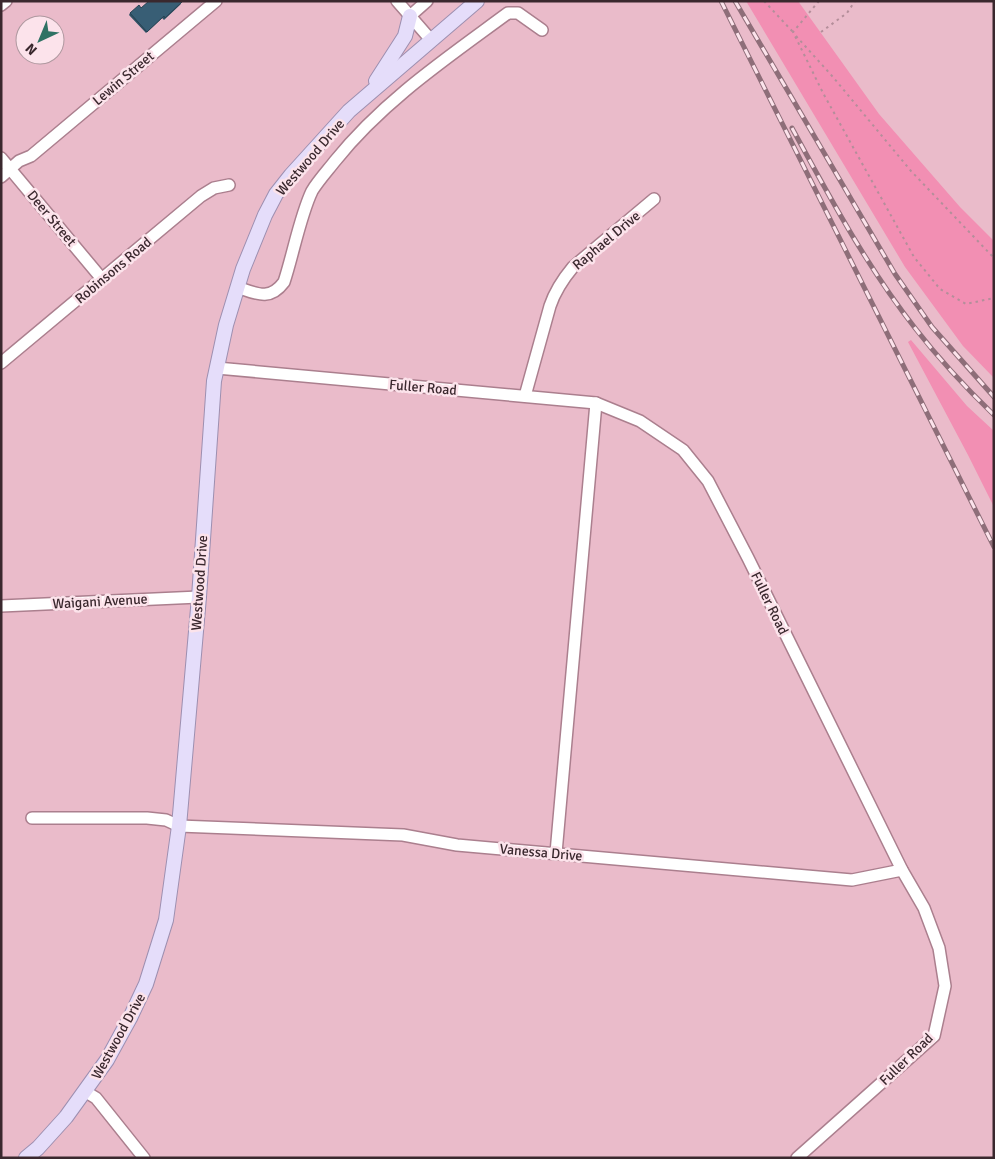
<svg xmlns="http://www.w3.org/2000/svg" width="995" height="1159" viewBox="0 0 995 1159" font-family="Signika,sans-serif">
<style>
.grass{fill:#f28fb3}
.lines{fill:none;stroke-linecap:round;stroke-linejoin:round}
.minor-casing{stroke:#ab7f8e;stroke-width:14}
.major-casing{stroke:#9d8fb0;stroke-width:16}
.path{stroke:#b48e9a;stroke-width:2;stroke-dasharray:2.5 4;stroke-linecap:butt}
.minor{stroke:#fff;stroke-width:11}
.major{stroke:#e5ddfa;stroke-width:14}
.rail-casing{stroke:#8e6e79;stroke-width:5}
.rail{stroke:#fce3eb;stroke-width:3;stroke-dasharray:9;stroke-linecap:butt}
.wall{fill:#305165}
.building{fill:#385e75;stroke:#274252}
.labels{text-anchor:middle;stroke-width:5;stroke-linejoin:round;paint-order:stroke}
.street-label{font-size:14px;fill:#3a282e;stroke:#fce3eb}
</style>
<rect width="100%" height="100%" fill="#eabbca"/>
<g class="grass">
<path d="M746,1H798L879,114L960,207L994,241V378L963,346L905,267Z"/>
<path d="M911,340L967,406L994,431V507L968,455L908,342Z"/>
</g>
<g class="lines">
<defs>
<g id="minor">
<path d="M397,1L431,40"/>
<path d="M1,5L6,1"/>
<path d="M410,16L427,1"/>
<path d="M1,158L102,279"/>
<path d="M1,177L19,161L31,156L216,1"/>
<path d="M237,287C257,294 270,301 284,282C293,255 300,216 312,191C318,181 328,170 335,161C383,101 447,58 508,13H518L542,30"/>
<path d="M1,363L201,196L214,188L229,185"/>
<path d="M217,368L596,403L640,421L683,450L708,481L748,558L902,870L924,908L939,948L945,986L934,1036L797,1158"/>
<path d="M525,396L550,306C555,291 563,279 573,267L654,199"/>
<path d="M1,606L199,597"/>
<path d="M32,818H147L166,820L179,826L403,835L457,845L852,880L902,870"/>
<path d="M556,853L596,403"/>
<path d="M86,1092L96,1098L144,1158"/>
</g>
<g id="major">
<path d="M376,81L405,36L410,16"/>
<path d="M26,1158L38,1148L66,1117L107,1060L130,1018L146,984L166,920L179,826L199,597L214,381L226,325L243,269L265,215L276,194L291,175L349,111L477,1"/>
</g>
</defs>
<use href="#minor" class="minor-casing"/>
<use href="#major" class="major-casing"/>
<g class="path">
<path d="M764,1L793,32"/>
<path d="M819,1L793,32L823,93L914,257L940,289L966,304L994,298"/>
<path d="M821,32L847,13L855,1"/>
<path d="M796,36L833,77L911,171L994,258"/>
</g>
<use href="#minor" class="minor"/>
<use href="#major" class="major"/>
<defs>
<g id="rail">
<path d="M721,1L994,547"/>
<path d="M735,1L895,274L932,327L994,397"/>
<path d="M792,128C829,196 867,267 915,328C939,359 966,388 994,415"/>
</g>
</defs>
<use href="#rail" class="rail-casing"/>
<use href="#rail" class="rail"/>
</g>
<path class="wall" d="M181,4L164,20L162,18L146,33L129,15L130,13Z"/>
<path class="building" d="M149,1H182V2L165,18L164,16L147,32L130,13L139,5L141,8Z"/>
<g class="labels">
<g class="street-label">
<text transform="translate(123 78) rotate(-40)" y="5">Lewin Street</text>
<text transform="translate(310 157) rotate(-49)" y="5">Westwood Drive</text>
<text transform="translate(52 218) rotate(50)" y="5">Deer Street</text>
<text transform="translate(606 240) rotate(-40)" y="5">Raphael Drive</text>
<text transform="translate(113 270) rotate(-40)" y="5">Robinsons Road</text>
<text transform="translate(423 387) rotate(5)" y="5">Fuller Road</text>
<text transform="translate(199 583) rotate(-86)" y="5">Westwood Drive</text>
<text transform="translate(100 601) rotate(-3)" y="5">Waigani Avenue</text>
<text transform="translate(770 603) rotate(64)" y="5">Fuller Road</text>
<text transform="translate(541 852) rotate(5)" y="5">Vanessa Drive</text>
<text transform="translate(118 1036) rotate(-61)" y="5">Westwood Drive</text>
<text transform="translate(906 1059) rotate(-44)" y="5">Fuller Road</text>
</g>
</g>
<rect width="995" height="1159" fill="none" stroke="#3a282e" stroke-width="5"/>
<g transform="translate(40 40) rotate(224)"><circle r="24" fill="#fce3eb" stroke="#ae989f"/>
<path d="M0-4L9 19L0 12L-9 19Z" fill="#2f7264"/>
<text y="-8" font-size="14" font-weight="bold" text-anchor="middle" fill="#3a282e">N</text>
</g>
</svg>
